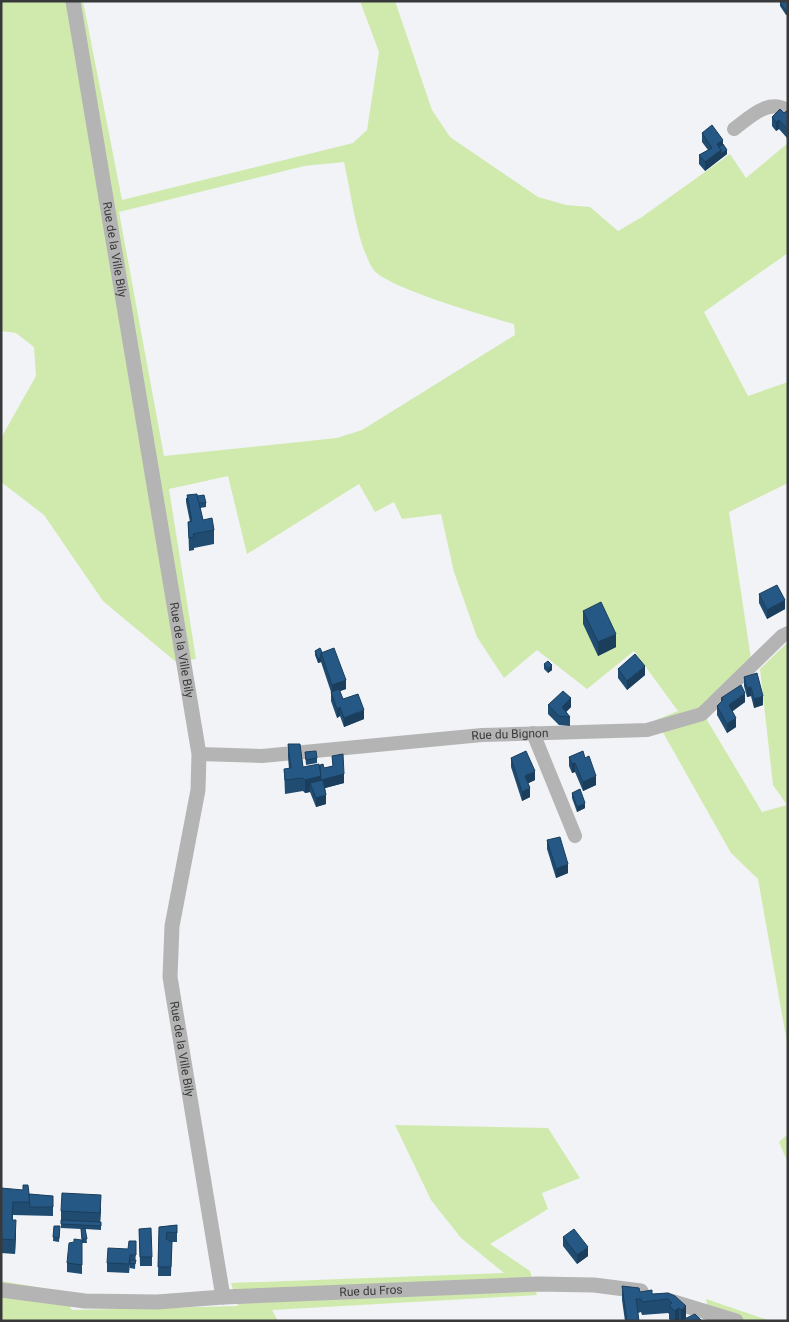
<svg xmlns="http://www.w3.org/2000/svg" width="789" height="1322" viewBox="0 0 789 1322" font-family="Roboto,sans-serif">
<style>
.green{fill:#d0eaad;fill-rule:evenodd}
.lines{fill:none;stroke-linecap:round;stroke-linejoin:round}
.minor{stroke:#b5b4b4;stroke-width:14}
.tertiary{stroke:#b5b4b4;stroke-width:15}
.wall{fill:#204c72}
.shaded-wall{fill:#1a3e5c}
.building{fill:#255884;stroke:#1a3e5c}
.labels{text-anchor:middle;stroke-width:5;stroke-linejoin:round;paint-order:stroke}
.street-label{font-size:12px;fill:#38393a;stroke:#fff}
</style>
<rect width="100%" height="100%" fill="#f1f3f6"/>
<g class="green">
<path d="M1,1H83L122,200L353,143L367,130L379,52L360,1H395L432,110L450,137L538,197L566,205L590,207L618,231L642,217L730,154L746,178L788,143V253L704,312L748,396L788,382V483L729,512L751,659L708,700L707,720L762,812L787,805L773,785L760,669L788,642V1048L758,879L731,853L656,720L678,711L634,651L587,689L537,650L504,678L477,637L454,572L441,514L402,519L394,502L375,512L359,484L247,554L228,476L169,489L196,659L176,662L103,601L44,515L1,482V438L36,376L34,347L16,333L1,331ZM344,162C351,192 357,244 373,269C384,287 489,317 514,324L515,335L362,430L337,438L164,456L119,212L304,166Z"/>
<path d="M395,1125L548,1128L580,1178L542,1193L548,1209L490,1244L530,1271L537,1295L272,1310L278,1321H1V1281L60,1291L72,1310L238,1306L231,1283L504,1273L461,1238L431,1200Z"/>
<path d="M788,1134V1163L779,1142Z"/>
<path d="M706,1299L771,1321H710Z"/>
</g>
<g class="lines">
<g class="minor">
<path d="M734,129C749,118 769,97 788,111"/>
<path d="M533,733L575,836"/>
<path id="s1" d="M199,754L262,756L482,735L647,730L702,714L782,636L788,633"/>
</g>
<g class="tertiary">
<path id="s2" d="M73,1L199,754L198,790L172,926L170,977L223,1297"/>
<path id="s3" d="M1,1290L85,1301L157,1302L223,1297L538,1284L594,1285L641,1291"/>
<path d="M667,1300L736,1321"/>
</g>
</g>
<g class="wall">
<path d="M780,2H788V14L786,15L780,6Z"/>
<path d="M788,110V137L787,138L779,129L776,131L772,126V117L784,113Z"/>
<path d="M702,133L723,144L727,154L705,171L699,164V155L708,150L702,142Z"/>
<path d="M197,496L206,503V507L200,508L203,520L214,530V544L194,548V550L189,551L188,522H190L186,502V498Z"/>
<path d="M759,594L785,609L767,619L759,603Z"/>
<path d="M583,611L616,647L598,656L583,624Z"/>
<path d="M315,651L322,652L346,689L340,691L343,699L364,719L344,727L340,716L337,718L331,701V692L321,662L318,663L315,655Z"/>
<path d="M544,664L552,670L548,673L544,669Z"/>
<path d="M618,669L645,675L627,690L618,678Z"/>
<path d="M744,677L763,705L754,708L751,696L747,697L744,686Z"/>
<path d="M721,698L745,702L732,711L736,727L727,733L717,715V706L721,702Z"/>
<path d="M548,705L571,707L566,712L570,717V726L559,725L548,714Z"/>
<path d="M288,744L303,767L320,765L324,768L333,766L332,756L344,783L325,788L326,804L316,807L310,792L305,793L303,791L285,794L284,769H289L288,757Z"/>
<path d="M305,752L317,758V763L306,765Z"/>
<path d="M569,757L585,758L596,785L583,791L575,772L572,773L569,766Z"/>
<path d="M511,758L535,780L528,783L530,797L522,801L511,767Z"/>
<path d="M572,793L585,808L577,812L572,798Z"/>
<path d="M547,840L568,873L556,878L547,849Z"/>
<path d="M1,1188L29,1194L53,1196V1216L13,1215V1220L16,1234L15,1254L1,1253Z"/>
<path d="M101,1208L100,1222H101V1230L85,1229L87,1243H82L81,1229L61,1228V1211Z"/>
<path d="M177,1225V1242H171H172L171,1276H158L159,1227Z"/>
<path d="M54,1226L60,1230L59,1242L53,1241Z"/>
<path d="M139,1229L152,1257V1266H140Z"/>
<path d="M563,1237L588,1256L577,1264L563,1246Z"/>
<path d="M82,1240V1274L67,1272V1263L74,1242Z"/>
<path d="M136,1250L135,1269L130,1268V1265L129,1273L107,1272V1263Z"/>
<path d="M622,1286L640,1292L652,1294L675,1296L686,1318L702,1321H671L669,1319V1314L668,1313L642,1315L641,1312L638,1313L639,1321H625L622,1300Z"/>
</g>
<g class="shaded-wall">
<path d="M788,9V14L786,15V11Z"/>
<path d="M779,120V129L776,131V122Z"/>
<path d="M788,128V137L787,138V129Z"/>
<path d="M723,140V149L727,150V154L705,171V162L717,144Z"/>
<path d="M785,600V609L767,619V610Z"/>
<path d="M616,634V647L598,656V642Z"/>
<path d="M321,657V662L318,663V659Z"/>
<path d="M552,665V670L548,673V669Z"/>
<path d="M645,666V675L627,690V681Z"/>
<path d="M346,680V689L332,694V685Z"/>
<path d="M751,687V696L747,697V688Z"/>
<path d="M745,693V702L729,714V705Z"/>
<path d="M763,696V705L754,708V699Z"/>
<path d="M571,698V707L562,716V707Z"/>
<path d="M340,707V716L337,718V709Z"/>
<path d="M364,710V719L344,727V718Z"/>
<path d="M736,718V727L727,733V724Z"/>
<path d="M575,763V772L572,773V764Z"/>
<path d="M535,771V780L525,785V776Z"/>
<path d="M344,774V783L314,791L310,783V792L305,793V780L321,776Z"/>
<path d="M596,776V785L583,791V782Z"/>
<path d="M530,788V797L522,801V792Z"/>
<path d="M326,795V804L316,807V798Z"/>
<path d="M585,803V808L577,812V807Z"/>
<path d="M568,864V873L556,878V869Z"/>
<path d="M101,1195V1208L100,1226V1213Z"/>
<path d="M16,1220V1234L15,1254V1240Z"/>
<path d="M588,1247V1256L577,1264V1255Z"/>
<path d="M686,1306V1319L681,1321V1310Z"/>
<path d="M679,1308V1321H675V1311Z"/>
</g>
<g class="building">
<path d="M780,1H787L788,9L786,11L780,2Z"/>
<path d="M780,109L784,113L788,110V128L787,129L779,120L776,122L772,117Z"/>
<path d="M712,125L723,140L717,144L721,150L705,162L699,155L712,148L702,133Z"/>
<path d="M723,144L727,150L721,154V150L719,147Z"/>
<path d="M197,494L203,520L212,518L214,530L193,534L194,537L189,538L188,522L192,521L187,495Z"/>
<path d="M204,495L206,503H199L197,496Z"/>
<path d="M777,585L785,600L767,610L759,594Z"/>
<path d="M601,602L616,634L598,642L583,611Z"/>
<path d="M320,648L322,652L321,653V657L318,659L315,651Z"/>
<path d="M334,648L346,680L332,685L321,653Z"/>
<path d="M635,654L645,666L627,681L618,669Z"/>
<path d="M548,661L552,665L548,669L544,664Z"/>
<path d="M757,673L763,696L754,699L751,687L747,688L744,677Z"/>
<path d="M741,685L745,693L729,705L736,718L727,724L717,706L723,700L721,698Z"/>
<path d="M339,689L343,699L358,694L364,710L344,718L340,707L337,709L331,692Z"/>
<path d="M563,691L571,698L562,707L570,717L559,716L548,705Z"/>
<path d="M288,744H300L303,767L319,764L321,776L305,780L303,778L285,780L284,769L291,768Z"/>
<path d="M316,751L317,758L306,760L305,752Z"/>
<path d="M526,751L535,771L525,776L530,788L522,792L511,758Z"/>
<path d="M583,751L585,758L589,756L596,776L583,782L575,763L572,764L569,757Z"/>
<path d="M343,754L344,774L321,780L320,765L323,764L324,768L333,766L332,756Z"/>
<path d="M323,780L326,795L316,798L310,783Z"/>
<path d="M580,789L585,803L577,807L572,793Z"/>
<path d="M560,837L568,864L556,869L547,840Z"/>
<path d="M23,1185H28L30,1202H13L12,1220H16L15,1240L1,1239V1188L23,1190Z"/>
<path d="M62,1193L101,1195L100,1213L61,1211Z"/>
<path d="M29,1194L53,1196V1207H30Z"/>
<path d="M61,1220L101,1222V1226L61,1224Z"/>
<path d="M177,1225V1233L167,1232L166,1239L172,1242L171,1267H158L159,1227Z"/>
<path d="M54,1226H60L59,1238L53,1237Z"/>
<path d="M85,1228L87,1239H82L81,1229Z"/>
<path d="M151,1228L152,1257H140L139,1229Z"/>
<path d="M574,1229L588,1247L577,1255L563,1237Z"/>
<path d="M74,1239L82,1240V1265L67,1263L69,1243L74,1242Z"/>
<path d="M129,1241H136V1255H130L129,1264L107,1263L108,1248L128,1249Z"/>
<path d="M130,1260H136L135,1264L130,1263Z"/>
<path d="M622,1286L639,1288L640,1292L652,1290V1294L668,1293L675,1296L686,1306L681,1310L679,1308L675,1311L669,1306L672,1303L668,1299L642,1302L641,1299H636L639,1321H627Z"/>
<path d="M695,1314L702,1321H680Z"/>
</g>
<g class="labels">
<g class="street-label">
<text dy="4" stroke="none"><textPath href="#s2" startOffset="252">Rue de la Ville Bily</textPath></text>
<text dy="4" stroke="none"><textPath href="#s2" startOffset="658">Rue de la Ville Bily</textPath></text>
<text dy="4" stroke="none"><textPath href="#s1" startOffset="312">Rue du Bignon</textPath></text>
<text dy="4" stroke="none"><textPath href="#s2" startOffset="1062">Rue de la Ville Bily</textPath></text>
<text dy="4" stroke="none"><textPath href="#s3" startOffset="371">Rue du Fros</textPath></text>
</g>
</g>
<rect width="789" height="1322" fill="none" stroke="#38393a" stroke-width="5"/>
</svg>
